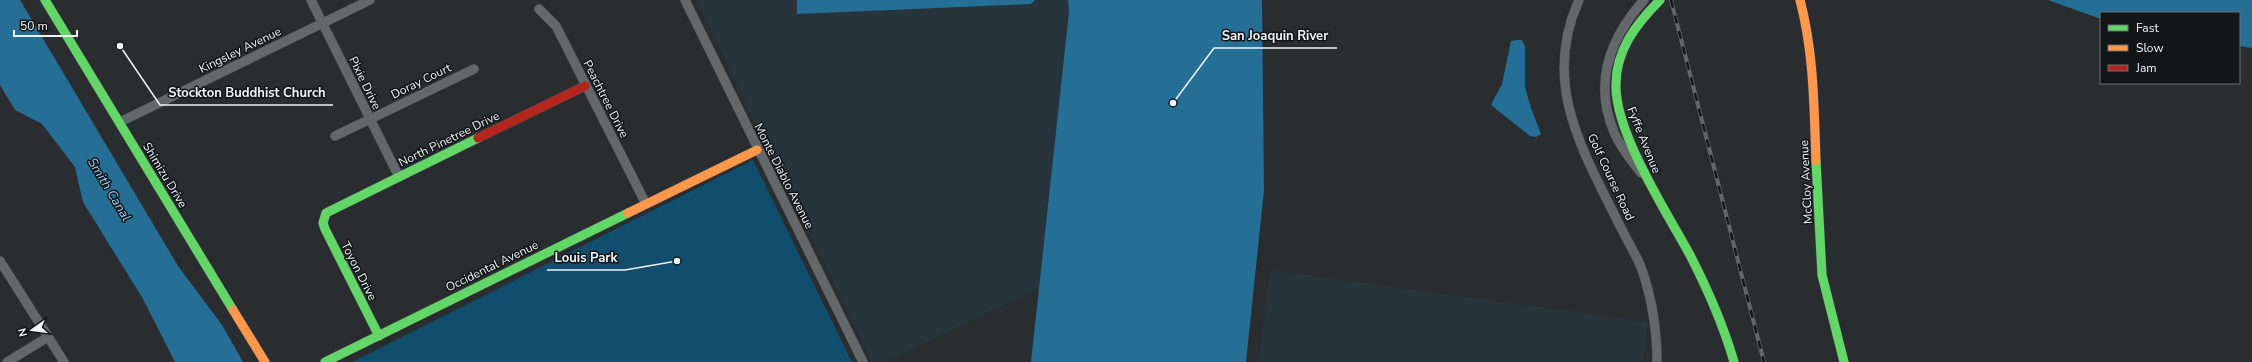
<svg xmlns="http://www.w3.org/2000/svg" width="2252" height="362" viewBox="0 0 2252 362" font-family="'Nunito Sans',sans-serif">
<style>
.built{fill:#27343c}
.green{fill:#114d6c}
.water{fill:#256f97}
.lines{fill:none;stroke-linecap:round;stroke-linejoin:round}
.street-casing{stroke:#474a4d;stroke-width:10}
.fast-casing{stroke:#474a4d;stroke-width:10}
.slow-casing{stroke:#474a4d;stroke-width:10}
.jam-casing{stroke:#474a4d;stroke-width:10}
.street{stroke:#65686a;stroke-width:9}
.fast{stroke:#63d668;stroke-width:9}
.slow{stroke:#ff974d;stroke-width:9}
.jam{stroke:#b3261e;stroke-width:9}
.rail-casing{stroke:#646669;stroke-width:4}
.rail{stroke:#121619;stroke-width:2.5;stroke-dasharray:8;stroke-linecap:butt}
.labels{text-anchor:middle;stroke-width:3;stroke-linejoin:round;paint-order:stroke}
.street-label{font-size:12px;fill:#eef4f8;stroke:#121619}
.water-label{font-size:13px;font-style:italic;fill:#99d2f8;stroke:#121619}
.leader{fill:none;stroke:#eef4f8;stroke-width:1.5}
.callout-dot{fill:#eef4f8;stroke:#121619;stroke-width:1.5}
.callout-label{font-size:13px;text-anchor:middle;font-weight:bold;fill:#eef4f8;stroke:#121619;stroke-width:3;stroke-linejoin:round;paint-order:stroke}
</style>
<rect width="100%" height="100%" fill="#2a2d30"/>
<g class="built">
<path d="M696,0H1068L1069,12L1039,288L884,362H872Z"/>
<path d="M1270,270L1648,322L1643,362H1259Z"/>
</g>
<path class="green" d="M753,160L852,362H352Z"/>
<g class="water">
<path d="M0,0H20L178,266L222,325L243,362H175L143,299L83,202L75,167L42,124L15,110L0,85Z"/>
<path d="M797,0H1035L1031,4L797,14Z"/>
<path d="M1068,0H1262L1264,190L1246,362H1031L1069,12Z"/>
<path d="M2048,0H2252V48L2239,46V13H2101V19Z"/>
<path d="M1517,40H1522L1525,46V87L1531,108L1541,134L1536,137L1530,136L1491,105L1502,84L1511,41Z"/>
</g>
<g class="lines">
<defs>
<g id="street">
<path d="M311,0L399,177"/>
<path d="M685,0L863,362"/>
<path d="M1579,0C1541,84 1583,151 1620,226C1627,240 1635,253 1641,267C1652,298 1657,329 1657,362"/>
<path d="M539,9L556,26L646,204"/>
<path d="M120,122L370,0"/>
<path d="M335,136L474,69"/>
<path d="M1641,173C1631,160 1620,147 1614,132C1593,82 1610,38 1644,0"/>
<path d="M0,261L64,362"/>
<path d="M7,362L48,337"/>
</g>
<g id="fast">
<path d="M45,0L233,310"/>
<path d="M1660,0C1636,24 1615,51 1616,87C1616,134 1667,213 1690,255C1708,290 1723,324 1734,362"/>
<path d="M1816,161L1822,275L1844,362"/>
<path d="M379,336L325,229L323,223L326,213L478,138"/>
<path d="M325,362L628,213"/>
</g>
<g id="slow">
<path d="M1800,0C1814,53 1814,107 1816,161"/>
<path d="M628,213L757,150"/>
<path d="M233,310L265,362"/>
</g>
<path id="jam" d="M478,138L585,86"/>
</defs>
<use href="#street" class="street-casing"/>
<use href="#fast" class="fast-casing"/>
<use href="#slow" class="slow-casing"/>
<use href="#jam" class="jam-casing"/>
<use href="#street" class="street"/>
<use href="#fast" class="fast"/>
<use href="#slow" class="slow"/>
<use href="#jam" class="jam"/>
<defs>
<path id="rail" d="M1671,0L1764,362"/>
</defs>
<use href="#rail" class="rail-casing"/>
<use href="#rail" class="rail"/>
</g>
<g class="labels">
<g class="street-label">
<text transform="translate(240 50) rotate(-26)" y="4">Kingsley Avenue</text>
<text transform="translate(421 81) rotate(-26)" y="4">Doray Court</text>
<text transform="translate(365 83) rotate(64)" y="4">Pixie Drive</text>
<text transform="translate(606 99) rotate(63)" y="4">Peachtree Drive</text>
<text transform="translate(449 139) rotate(-26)" y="4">North Pinetree Drive</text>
<text transform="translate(1644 140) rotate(68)" y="4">Fyffe Avenue</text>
<text transform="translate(165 175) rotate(59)" y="4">Shimizu Drive</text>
<text transform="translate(784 176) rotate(63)" y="4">Monte Diablo Avenue</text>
<text transform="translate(1611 177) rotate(65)" y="4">Golf Course Road</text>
<text transform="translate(1806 182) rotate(-93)" y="4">McCloy Avenue</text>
<text transform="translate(492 266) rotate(-26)" y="4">Occidental Avenue</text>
<text transform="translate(359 271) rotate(63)" y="4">Toyon Drive</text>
</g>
<g class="water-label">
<text transform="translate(110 189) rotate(59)" y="5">Smith Canal</text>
</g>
</g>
<path class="leader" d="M1173 103L1214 48H1337M120 46L160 105H333M677 261L625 270H547"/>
<g class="callout-dot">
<circle cx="1173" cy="103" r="4"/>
<circle cx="120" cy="46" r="4"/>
<circle cx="677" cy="261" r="4"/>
</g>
<g class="callout-label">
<text x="1275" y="40">San Joaquin River</text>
<text x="247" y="97">Stockton Buddhist Church</text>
<text x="586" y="262">Louis Park</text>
</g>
<rect x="2100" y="12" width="140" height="72" fill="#121619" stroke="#6a6f72"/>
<rect x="2108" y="25" width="20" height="6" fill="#63d668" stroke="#6a6f72"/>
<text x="2136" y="32" font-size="12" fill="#eef4f8">Fast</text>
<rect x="2108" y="45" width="20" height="6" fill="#ff974d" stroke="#6a6f72"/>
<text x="2136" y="52" font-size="12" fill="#eef4f8">Slow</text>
<rect x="2108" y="65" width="20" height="6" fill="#b3261e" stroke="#6a6f72"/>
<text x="2136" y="72" font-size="12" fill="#eef4f8">Jam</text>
<g transform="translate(32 330) rotate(256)" stroke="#121619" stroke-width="3" paint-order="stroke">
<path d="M0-3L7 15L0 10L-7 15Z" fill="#eef4f8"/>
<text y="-6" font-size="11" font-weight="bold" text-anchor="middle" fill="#eef4f8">N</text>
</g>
<path d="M14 30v6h63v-6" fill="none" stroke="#eef4f8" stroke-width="2"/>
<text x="20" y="30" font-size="12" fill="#eef4f8" stroke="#121619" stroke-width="3" paint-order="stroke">50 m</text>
</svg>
